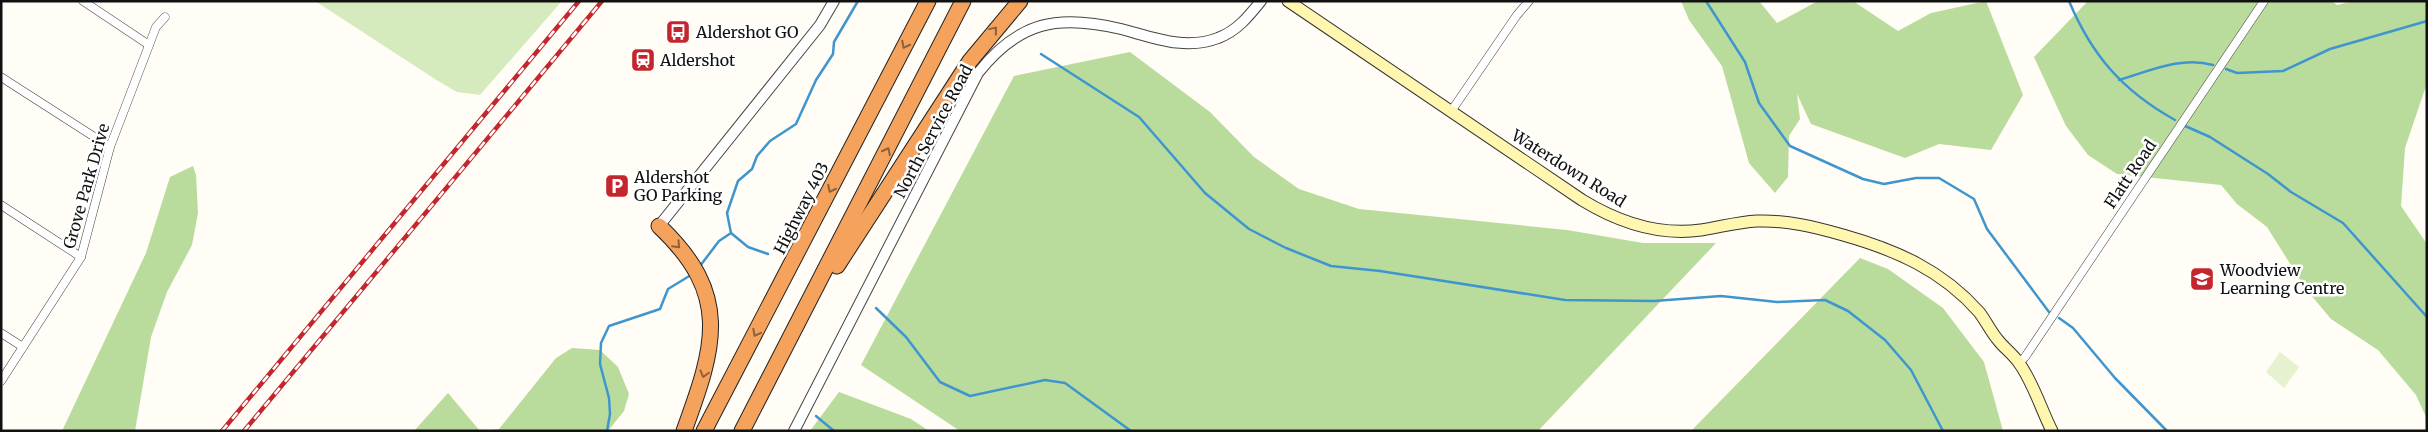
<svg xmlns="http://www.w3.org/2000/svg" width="2428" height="432" viewBox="0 0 2428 432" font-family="Merriweather,serif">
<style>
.green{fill:#d5ebbd}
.forest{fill:#b9dc9c}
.pitch{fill:#e6f2cf}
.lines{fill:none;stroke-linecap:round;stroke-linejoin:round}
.stream{stroke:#3f96cf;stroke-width:2.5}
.minor-casing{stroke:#444;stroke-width:9}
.tertiary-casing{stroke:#444;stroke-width:12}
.secondary-casing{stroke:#333;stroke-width:13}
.motorway-casing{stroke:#222;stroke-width:17}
.minor{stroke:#fff;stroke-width:8}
.tertiary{stroke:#fff;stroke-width:10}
.secondary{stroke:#fff6b0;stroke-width:11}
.motorway{stroke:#f5a25d;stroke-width:15}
.rail-casing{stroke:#c4262e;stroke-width:4.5}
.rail{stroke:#fff;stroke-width:2.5;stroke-dasharray:8;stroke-linecap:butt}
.oneway{stroke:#8e613b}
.labels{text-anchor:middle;stroke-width:5;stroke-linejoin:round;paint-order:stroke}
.poi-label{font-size:16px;fill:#111;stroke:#fff;text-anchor:start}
.street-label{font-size:16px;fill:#111;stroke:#fff}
</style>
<rect width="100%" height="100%" fill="#fffdf5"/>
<path class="green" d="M315,1H562L480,95L457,92L438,81Z"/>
<g class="forest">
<path d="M1681,1H1759L1777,23L1818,1H1853L1898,31L1931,13L1986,1L2023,95L1991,150L1939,144L1905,158L1811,124L1797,94L1800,119L1789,136L1788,177L1775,193L1749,163L1722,66L1689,20Z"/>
<path d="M2088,1H2332L2337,5L2355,1H2427V83L2405,148L2401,206L2427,244V419L2416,395L2378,350L2331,319L2306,289L2267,227L2237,204L2221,185L2117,174L2088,155L2066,126L2034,57Z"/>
<path d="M1130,52L1210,112L1254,157L1299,189L1359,209L1567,230L1643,243H1716L1538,431H960L861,365L1014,76Z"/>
<path d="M193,166L196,175L198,213L192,245L167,292L151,337L135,431H62L146,253L170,177Z"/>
<path d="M1860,258L1888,269L1943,308L1984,362L2003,431H1691Z"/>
<path d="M572,348L600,350L618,367L629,394L624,411L608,431H483L499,429L556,358Z"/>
<path d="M839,392L911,419L929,431H810Z"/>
<path d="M448,393L480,431H414Z"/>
</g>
<path class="pitch" d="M2280,352L2299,367L2284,388L2266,372Z"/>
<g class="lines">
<g class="stream">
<path d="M1706,1L1745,62L1759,103L1790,146L1863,179L1884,184L1916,178H1939L1974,199L1987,229L2049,312"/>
<path d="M2069,1C2092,56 2123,91 2175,120"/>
<path d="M1041,54L1139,117L1205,193L1249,229L1286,248L1331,266L1380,271L1565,300L1654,301L1721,296L1777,302L1825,300L1848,311L1885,340L1911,370L1943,431"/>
<path d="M2226,69L2237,73L2283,71L2330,49L2427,21"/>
<path d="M2119,80C2150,71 2181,56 2213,65"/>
<path d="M2183,125L2210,137L2268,174L2291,192L2343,223L2427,317"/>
<path d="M768,254L748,247L731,233L727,213L738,181L752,169L757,156L770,141L796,124L816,80L833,54L834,42L858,1"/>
<path d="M700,266L719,241L731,233"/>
<path d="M876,308L906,337L940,382L970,396L1045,380L1065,383L1131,431"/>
<path d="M2059,318L2073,328L2115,378L2167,431"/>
<path d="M816,416L834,431"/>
<path d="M607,431L610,414L609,398L600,364L601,343L609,326L660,309L668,289L691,275"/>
</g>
<defs>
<g id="minor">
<path d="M83,1L149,45"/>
<path d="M1,77L110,147"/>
<path d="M1452,110L1517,15L1529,1"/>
<path d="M1,205L81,257"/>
<path d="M1,333L23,347"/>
<path d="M2019,363L2025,357L2264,1"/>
<path d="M1,381L81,257L110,147L156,27L165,17"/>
</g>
<g id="tertiary">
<path d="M659,226L820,25L834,1"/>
<path d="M794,431L978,73C1019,21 1058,14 1121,29C1152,37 1185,51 1218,38C1237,31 1249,16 1261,1"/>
</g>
<path id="secondary" d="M1288,1L1582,200C1618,222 1658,236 1701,230C1720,227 1738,222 1757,221C1787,220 1815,227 1843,235C1896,250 1942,270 1979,312C1986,321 1991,332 1998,340C2004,348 2013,354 2019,363C2033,382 2041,409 2052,431"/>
<g id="motorway">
<path d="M659,226C732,295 715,346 684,431"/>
<path d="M837,266L970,61L1020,1"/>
<path d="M704,431L928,1"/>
<path d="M742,431L963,1"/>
</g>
</defs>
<use href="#minor" class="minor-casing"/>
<use href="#tertiary" class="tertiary-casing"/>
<use href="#secondary" class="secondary-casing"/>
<use href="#motorway" class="motorway-casing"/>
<use href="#minor" class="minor"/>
<use href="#tertiary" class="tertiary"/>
<use href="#secondary" class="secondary"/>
<use href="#motorway" class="motorway"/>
<defs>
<g id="rail">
<path d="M222,431L579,1"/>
<path d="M244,431L602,1"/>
</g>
</defs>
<use href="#rail" class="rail-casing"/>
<use href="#rail" class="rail"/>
</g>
<defs><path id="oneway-chevron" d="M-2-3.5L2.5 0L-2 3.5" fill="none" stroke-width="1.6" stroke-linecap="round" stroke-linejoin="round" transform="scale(1.25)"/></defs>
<g class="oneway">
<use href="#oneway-chevron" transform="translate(994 30) rotate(-50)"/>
<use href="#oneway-chevron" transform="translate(905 45) rotate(117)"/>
<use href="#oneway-chevron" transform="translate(887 151) rotate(-63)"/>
<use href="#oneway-chevron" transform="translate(831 189) rotate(117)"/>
<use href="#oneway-chevron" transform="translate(677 245) rotate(47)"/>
<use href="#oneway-chevron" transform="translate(756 333) rotate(118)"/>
<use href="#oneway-chevron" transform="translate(704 374) rotate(105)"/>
</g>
<defs>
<symbol id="bus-square" viewBox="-11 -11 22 22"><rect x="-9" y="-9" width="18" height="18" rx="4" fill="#c4262e" stroke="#fff"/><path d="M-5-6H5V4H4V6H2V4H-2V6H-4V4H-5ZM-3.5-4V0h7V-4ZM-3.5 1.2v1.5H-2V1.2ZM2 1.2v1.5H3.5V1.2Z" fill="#fff"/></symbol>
<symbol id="station-square" viewBox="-11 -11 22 22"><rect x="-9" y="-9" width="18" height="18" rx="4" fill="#c4262e" stroke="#fff"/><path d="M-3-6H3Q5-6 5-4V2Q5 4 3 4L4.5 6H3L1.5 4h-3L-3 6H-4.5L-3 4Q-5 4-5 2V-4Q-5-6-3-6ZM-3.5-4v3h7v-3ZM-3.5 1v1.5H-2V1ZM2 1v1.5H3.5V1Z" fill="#fff"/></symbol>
<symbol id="parking-square" viewBox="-11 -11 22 22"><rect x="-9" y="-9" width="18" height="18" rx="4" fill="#c4262e" stroke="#fff"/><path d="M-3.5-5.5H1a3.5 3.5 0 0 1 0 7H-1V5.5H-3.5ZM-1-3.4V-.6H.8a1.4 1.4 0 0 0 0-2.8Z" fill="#fff"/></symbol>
<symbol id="school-square" viewBox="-11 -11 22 22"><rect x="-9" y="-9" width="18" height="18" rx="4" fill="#c4262e" stroke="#fff"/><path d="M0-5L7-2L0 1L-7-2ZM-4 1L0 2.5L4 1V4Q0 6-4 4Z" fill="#fff"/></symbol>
</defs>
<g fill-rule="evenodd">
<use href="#bus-square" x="664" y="18" width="28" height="28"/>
<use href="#station-square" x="629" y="46" width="28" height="28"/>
<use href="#parking-square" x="603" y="172" width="28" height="28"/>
<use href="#school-square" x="2188" y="265" width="28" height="28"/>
</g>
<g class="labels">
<g class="poi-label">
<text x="696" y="38">Aldershot GO</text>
<text x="660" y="66">Aldershot</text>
<text x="634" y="183">Aldershot<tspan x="634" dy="18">GO Parking</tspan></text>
<text x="2220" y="276">Woodview<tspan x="2220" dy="18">Learning Centre</tspan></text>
</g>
<g class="street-label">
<text transform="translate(933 131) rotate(-62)" y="6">North Service Road</text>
<text transform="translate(1569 168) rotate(32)" y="6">Waterdown Road</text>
<text transform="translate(2130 174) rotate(-56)" y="6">Flatt Road</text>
<text transform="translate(86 186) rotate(-74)" y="6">Grove Park Drive</text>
<text transform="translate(801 208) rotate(-63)" y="6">Highway 403</text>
</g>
</g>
<rect width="2428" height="432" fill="none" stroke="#111111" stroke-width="5"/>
</svg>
